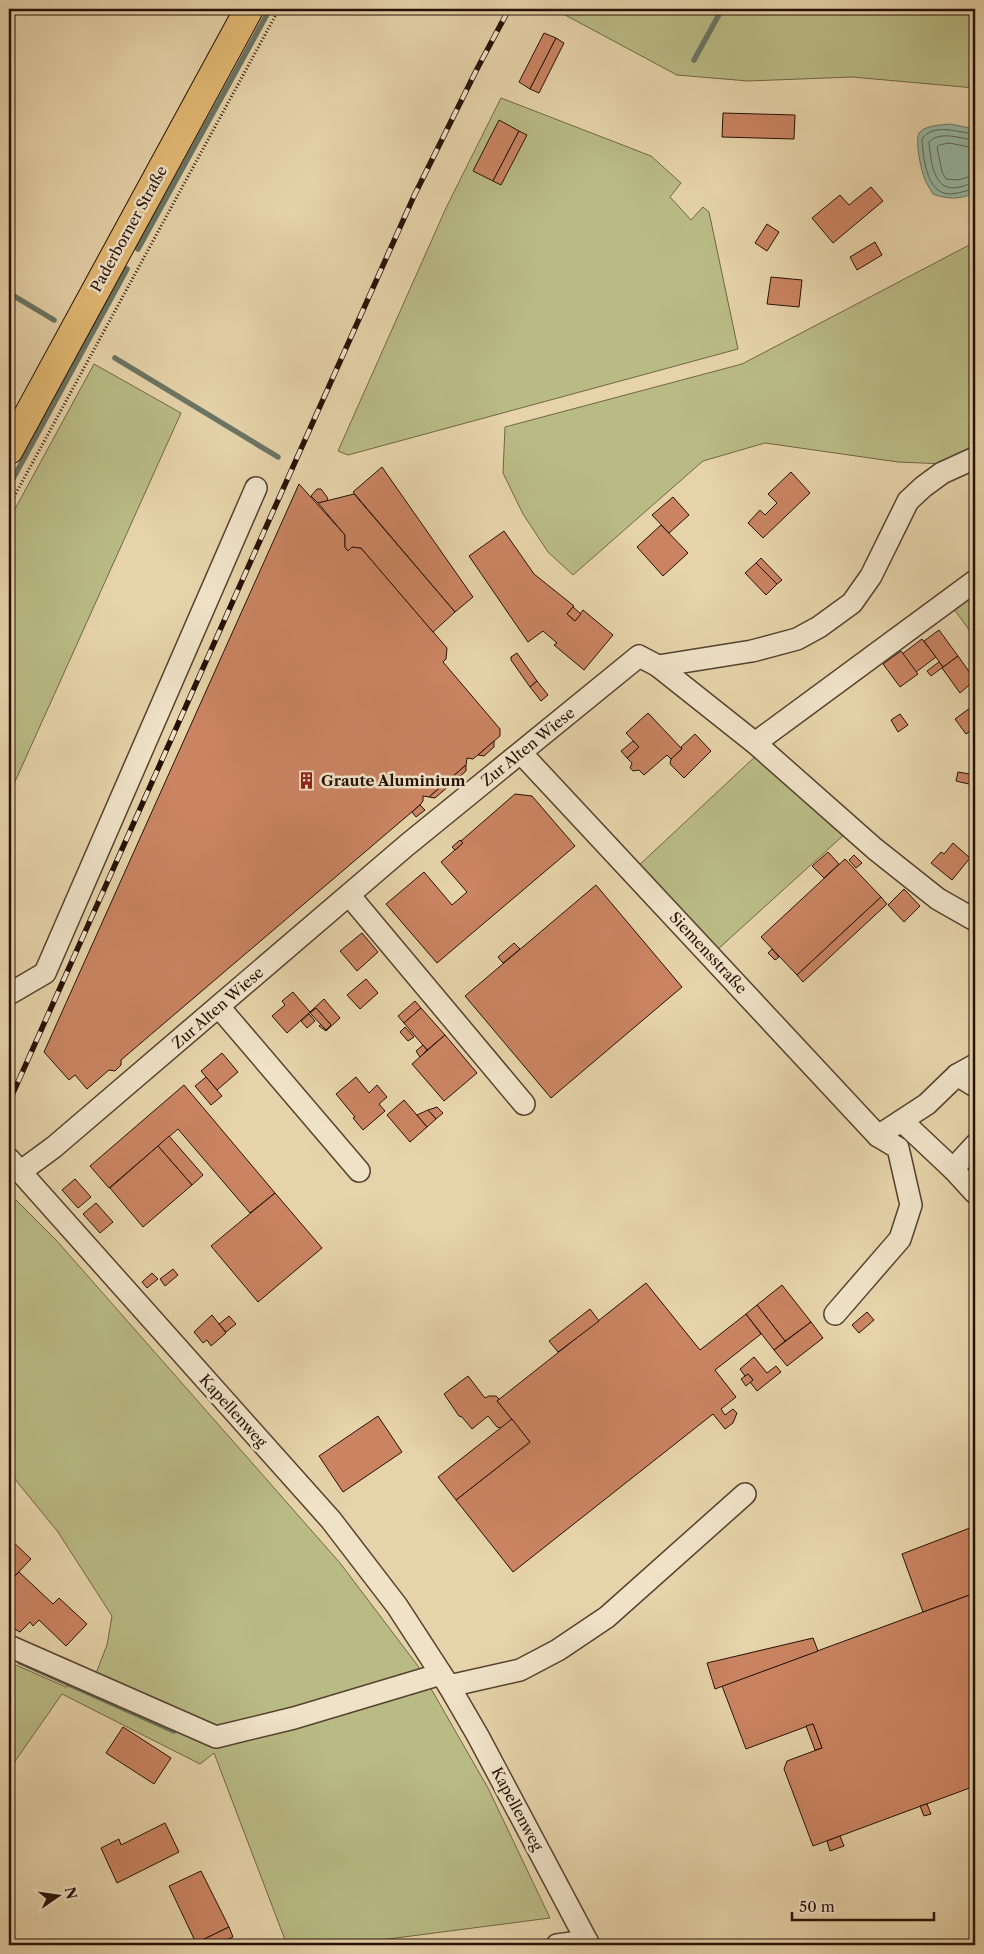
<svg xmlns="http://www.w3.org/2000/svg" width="984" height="1954" viewBox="0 0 984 1954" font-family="'Libre Caslon Text',serif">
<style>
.green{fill:#b9bb85;stroke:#706646}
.water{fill:#97b9a3;stroke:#6a7564}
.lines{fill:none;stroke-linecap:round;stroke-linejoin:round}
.shore{stroke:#5e6454;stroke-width:1}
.stream{stroke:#6a7564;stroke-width:5.5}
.building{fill:#ca8462;stroke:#261006}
.minor-casing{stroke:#56412f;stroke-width:24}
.major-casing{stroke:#261006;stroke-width:30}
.path{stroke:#261006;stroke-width:3;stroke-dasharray:1 2.5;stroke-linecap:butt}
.minor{stroke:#efe2c7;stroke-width:21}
.major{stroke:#e3ba74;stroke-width:28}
.rail-casing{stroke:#261006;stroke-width:5.5}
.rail{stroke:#efe2c7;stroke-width:4;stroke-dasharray:11;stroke-linecap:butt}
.labels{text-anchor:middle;stroke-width:5;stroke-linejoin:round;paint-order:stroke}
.street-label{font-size:15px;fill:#261006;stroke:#efe2c7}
.poi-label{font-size:15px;font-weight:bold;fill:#261006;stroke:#efe2c7;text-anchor:start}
</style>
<rect width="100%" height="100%" fill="#e6d3a9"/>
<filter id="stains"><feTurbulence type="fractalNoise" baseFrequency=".004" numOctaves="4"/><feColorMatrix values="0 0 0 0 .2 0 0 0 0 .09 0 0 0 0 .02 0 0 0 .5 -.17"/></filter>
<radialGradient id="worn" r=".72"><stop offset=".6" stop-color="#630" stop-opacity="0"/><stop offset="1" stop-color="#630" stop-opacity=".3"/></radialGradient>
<g class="green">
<path d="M554,9H975V88L852,77L748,81L677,75Z"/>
<path d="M501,98L651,156L681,183L670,197L691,220L703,207L709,212L738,349L348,455L338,451L446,208Z"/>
<path d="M975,242V451L945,464L898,462L765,443L703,461L573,575L548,552L523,514L503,473L505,427L742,364Z"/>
<path d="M94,364L181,413L9,795V520Z"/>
<path d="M975,588V638L951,605Z"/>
<path d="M758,754L847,832L717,950L637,867Z"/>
<path d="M9,1200H16L57,1241L340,1563L418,1666L488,1788L550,1918L342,1945H287L214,1753L200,1764L62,1694L13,1764L9,1767V1662L66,1687L95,1676L107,1645L112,1616L58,1532L9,1472Z"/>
</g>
<path class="water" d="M950,124L975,129V193C960,199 949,200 933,194C930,189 926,183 924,177C921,169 914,138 920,132C927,125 941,125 950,124Z"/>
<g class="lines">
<g class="shore">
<path d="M975,134C959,133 934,122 922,139C923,156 926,193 949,194C959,194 966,190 975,189"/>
<path d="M975,140C960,139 941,130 929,142C931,161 933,194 960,187C966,186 969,183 975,182"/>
<path d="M975,148L949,143L939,145L937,147L942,172L946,179L958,180L975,175"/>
</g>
<g class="stream">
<path d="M694,60L722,9"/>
<path d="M138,249L270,9"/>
<path d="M9,293L54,320"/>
<path d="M115,358L278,457"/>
<path d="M9,486L127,269"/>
<path d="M20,1662L174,1731"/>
</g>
</g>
<g class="building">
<path d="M544,33L556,38L530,89L519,82Z"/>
<path d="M556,38L564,43L539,93L530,89Z"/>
<path d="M723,113L795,115L794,139L722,137Z"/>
<path d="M499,120L519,131L493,181L473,171Z"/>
<path d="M519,131L527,135L501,185L493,181Z"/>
<path d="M871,187L883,201L833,243L812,218L840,195L849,205Z"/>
<path d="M767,224L779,232L767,251L755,243Z"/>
<path d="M875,242L882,255L857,270L850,257Z"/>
<path d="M771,277L802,280L799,307L767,304Z"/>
<path d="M382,467L473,597L455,612L353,492Z"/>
<path d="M791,472L810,493L763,538L748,523L760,510L765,515L777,503L768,494Z"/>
<path d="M299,484L345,535V547L348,551L352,547L361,548L447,648L446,659L443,662L500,729V736L473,759L467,758L466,765L429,797L423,796V801L420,805L121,1060V1065L115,1071L109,1070L87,1089L75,1075L69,1080L44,1052Z"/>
<path d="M317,489H321L327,497L328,501L318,503L311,496Z"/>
<path d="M354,494L455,612L433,632L361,548L352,547L348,551L345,547V535L318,503Z"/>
<path d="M673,497L689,515L669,533L652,515Z"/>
<path d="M661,525L688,553L663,576L637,547Z"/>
<path d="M504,531L534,574L574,606L567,614L575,621L583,610L613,635L584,670L554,645L557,643L543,631L528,642L469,556Z"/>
<path d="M761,558L782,580L777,584L756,563Z"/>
<path d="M756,563L777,584L766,595L745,573Z"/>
<path d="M573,607L581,614L575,621L567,614Z"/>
<path d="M939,630L958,656L943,667L924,641Z"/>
<path d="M922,639L936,657L916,672L902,654Z"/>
<path d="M901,651L918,674L900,687L883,664Z"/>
<path d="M517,653L537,681L530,687L511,660V657Z"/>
<path d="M958,656L975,680L960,693L942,668Z"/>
<path d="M939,662L943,667L931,676L927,671Z"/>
<path d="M537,681L548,695L541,701L530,687Z"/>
<path d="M974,705L975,707V737L971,731L966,734L955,719Z"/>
<path d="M648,713L682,749L671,759L667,755L644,775L639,770L633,771L630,768L632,763L627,758L639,747L626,733Z"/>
<path d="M900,714L908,725L898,732L891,720Z"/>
<path d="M695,734L711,751L684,778L670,764L671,759L682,749L681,747Z"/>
<path d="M494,741V747L484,756L478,755Z"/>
<path d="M633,741L639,747L627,758L621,751Z"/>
<path d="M466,765V771L435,798L429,797Z"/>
<path d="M958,772L975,775L973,785L956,781Z"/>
<path d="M515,794L532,796L575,846L437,963L386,904L424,872L452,905L467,892L441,862L463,843L461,841Z"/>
<path d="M420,805L425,810L416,817L412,812Z"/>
<path d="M460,840L463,843L455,850L452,847Z"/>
<path d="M953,843L970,858L952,880L931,863L941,852L944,854Z"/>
<path d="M828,852L839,864L824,878L812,866Z"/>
<path d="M854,855L862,863L856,868L849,860Z"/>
<path d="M845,859L881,897L797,975L761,937Z"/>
<path d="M596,885L682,987L551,1098L465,996Z"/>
<path d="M904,889L920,906L904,922L888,905Z"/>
<path d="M881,897L887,904L803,982L797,975Z"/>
<path d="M362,933L378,952L357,971L340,951Z"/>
<path d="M514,943L520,949L503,963L498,957Z"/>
<path d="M772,949L779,957L775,960L768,953Z"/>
<path d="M366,979L378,993L360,1009L347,995Z"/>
<path d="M293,992L310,1012L287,1033L272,1016L285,1005L282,1001Z"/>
<path d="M324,999L340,1018L326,1031L319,1026L321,1024L326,1030L331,1025L316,1008L310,1012Z"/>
<path d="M415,1001L421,1008L404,1023L398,1016Z"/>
<path d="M316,1008L331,1025L326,1030L310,1013Z"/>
<path d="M421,1008L445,1035L427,1050L404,1023Z"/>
<path d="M309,1014L315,1021L307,1028L301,1021Z"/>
<path d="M405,1027L414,1037L408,1041L400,1032Z"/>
<path d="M445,1035L477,1073L444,1101L412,1064Z"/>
<path d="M423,1045L427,1050L420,1057L416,1051Z"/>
<path d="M222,1053L238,1072L217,1090L201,1071Z"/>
<path d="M206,1077L222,1096L211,1105L195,1086Z"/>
<path d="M356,1077L369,1093L377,1085L387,1097L379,1104L385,1111L363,1130L353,1118L355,1117L336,1094Z"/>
<path d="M184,1085L275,1193L250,1213L178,1129L109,1188L90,1166Z"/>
<path d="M404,1100L427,1127L410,1142L387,1115Z"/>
<path d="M437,1107L443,1113L436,1119L428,1110Z"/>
<path d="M428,1110L436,1119L427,1127L417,1115Z"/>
<path d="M169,1136L203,1175L192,1185L158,1146Z"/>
<path d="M158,1146L192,1185L143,1227L110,1188Z"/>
<path d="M75,1179L91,1197L78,1208L62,1190Z"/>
<path d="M275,1193L322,1248L258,1302L211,1246Z"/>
<path d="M96,1203L113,1222L100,1233L83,1214Z"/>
<path d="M173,1269L178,1275L165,1286L160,1279Z"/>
<path d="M152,1273L158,1279L147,1288L142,1282Z"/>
<path d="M646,1283L700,1350L746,1314L761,1334L715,1370L736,1397L721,1409L725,1415L733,1409L737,1413L733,1423L725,1429L713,1414L513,1572L456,1500L530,1442L497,1401Z"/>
<path d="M782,1285L811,1322L785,1341L757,1305Z"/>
<path d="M757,1305L785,1341L774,1350L746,1314Z"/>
<path d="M590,1309L599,1321L558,1352L549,1341Z"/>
<path d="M867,1312L874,1320L859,1333L852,1325Z"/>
<path d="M212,1315L226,1333L211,1346L207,1340L203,1343L194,1332Z"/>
<path d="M229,1316L236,1324L226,1332L219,1324Z"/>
<path d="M811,1322L823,1338L787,1366L774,1350Z"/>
<path d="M754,1357L767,1373L776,1366L781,1372L757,1391L750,1382L753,1380L748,1374L745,1376L740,1369Z"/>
<path d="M748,1374L753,1380L746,1386L741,1379Z"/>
<path d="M468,1376L485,1398L489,1396H496L499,1399L497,1401L514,1422L505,1429L497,1427L488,1416L472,1429L462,1417L459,1416L444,1394Z"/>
<path d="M378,1416L402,1452L343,1492L319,1456Z"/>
<path d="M512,1419L530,1442L456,1500L438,1477Z"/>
<path d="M975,1526V1593L923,1612L902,1554Z"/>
<path d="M9,1538L31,1559L9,1582Z"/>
<path d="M19,1572L53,1604L59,1598L87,1624L66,1646L39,1620L33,1626L30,1622L20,1632L9,1626V1613L14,1608L9,1602V1582Z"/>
<path d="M975,1593V1786L813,1846L784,1769L787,1761L822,1748L813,1724L746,1749L722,1686Z"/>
<path d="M813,1638L818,1651L715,1689L707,1663Z"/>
<path d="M813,1724L822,1748L815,1750L806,1726Z"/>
<path d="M123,1727L171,1758L154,1784L106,1753Z"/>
<path d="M927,1804L931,1814L924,1816L920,1806Z"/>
<path d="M165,1823L179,1852L117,1883L101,1848L119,1839L121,1845Z"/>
<path d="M840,1836L844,1846L830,1851L827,1841Z"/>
<path d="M201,1871L229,1927L196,1943L169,1886Z"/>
<path d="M229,1927L233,1937L215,1945H197L196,1943Z"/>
</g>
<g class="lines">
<defs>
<g id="minor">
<path d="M658,666L752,651L797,639L819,627L852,603L871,576L908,501L923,487L942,473L975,458"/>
<path d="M755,743L975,581"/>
<path d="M521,753L878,1136L898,1148L911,1205L900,1239L835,1314"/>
<path d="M349,895L524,1104"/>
<path d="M9,994L45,973L256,488"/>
<path d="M219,1007L359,1171"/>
<path d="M957,1075L975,1086"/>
<path d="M902,1121L953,1169"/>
<path d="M878,1136L927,1104L957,1075L975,1065"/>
<path d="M975,1145L953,1169L975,1193"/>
<path d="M9,1159L331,1520L397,1606L449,1686L478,1736L589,1945"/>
<path d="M20,1172L54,1147L407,845L639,656L658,666L755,743L875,849L938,899L975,920"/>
<path d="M9,1646L216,1737L294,1718L441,1674"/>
<path d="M449,1686L520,1670L558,1650L607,1617L745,1494"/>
<path d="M557,1945L587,1941"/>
</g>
<path id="major" d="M9,450L249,9"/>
</defs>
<use href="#minor" class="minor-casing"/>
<use href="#major" class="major-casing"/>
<path class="path" d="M9,506L279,9"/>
<use href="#minor" class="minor"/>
<use href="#major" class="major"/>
<defs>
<path id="rail" d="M9,1102L414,196L477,69L509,9"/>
</defs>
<use href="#rail" class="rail-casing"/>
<use href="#rail" class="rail"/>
</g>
<defs>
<symbol id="building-bare" viewBox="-9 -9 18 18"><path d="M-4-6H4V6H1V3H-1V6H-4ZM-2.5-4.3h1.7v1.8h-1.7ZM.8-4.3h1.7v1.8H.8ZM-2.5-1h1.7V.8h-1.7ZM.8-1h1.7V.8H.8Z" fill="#8f2418" stroke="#efe2c7" stroke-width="2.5" paint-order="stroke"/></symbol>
</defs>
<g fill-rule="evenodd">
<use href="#building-bare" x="294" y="768" width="25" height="25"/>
</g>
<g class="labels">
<g class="street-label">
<text transform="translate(129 229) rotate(-61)" y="5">Paderborner Straße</text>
<text transform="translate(528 747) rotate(-39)" y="5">Zur Alten Wiese</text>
<text transform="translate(708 953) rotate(47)" y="5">Siemensstraße</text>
<text transform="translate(218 1008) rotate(-41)" y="5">Zur Alten Wiese</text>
<text transform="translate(233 1411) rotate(48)" y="5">Kapellenweg</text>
<text transform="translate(517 1809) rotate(62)" y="5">Kapellenweg</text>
</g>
<g class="poi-label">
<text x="321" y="786">Graute Aluminium</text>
</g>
</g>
<rect width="984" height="1954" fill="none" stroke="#e6d3a9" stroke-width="30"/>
<rect x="10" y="10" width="964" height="1934" fill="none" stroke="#261006" stroke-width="2.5"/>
<rect x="15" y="15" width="954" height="1924" fill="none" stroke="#261006"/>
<g transform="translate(58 1896) rotate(77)" stroke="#efe2c7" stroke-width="4" paint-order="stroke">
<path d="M0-4L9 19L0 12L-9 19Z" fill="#261006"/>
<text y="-8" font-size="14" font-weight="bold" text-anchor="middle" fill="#261006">N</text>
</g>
<path d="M792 1912v8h142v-8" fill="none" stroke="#261006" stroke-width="2.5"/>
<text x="799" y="1912" font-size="15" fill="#261006" stroke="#efe2c7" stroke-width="4" paint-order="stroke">50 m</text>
<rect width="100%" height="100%" filter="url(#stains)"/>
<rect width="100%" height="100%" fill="url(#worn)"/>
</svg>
